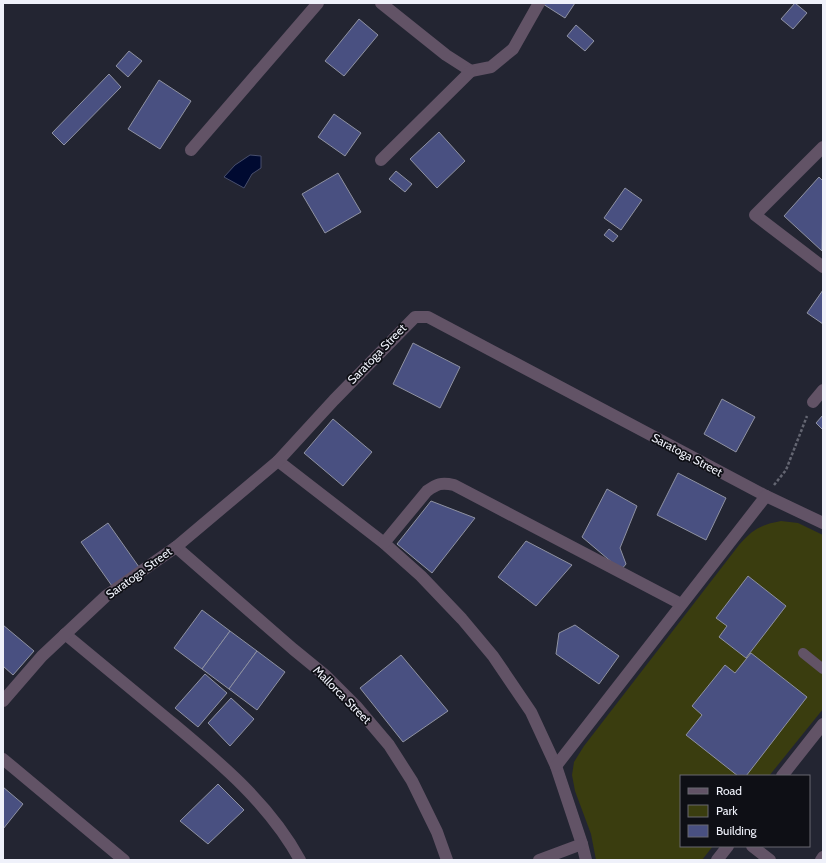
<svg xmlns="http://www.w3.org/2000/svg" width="826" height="863" viewBox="0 0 826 863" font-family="Cabin,sans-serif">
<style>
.green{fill:#3a3d0f}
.water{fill:#000a31;stroke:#484f6d}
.building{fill:#495081;stroke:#8f92a2}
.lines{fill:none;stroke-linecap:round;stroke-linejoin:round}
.path{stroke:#646672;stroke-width:2.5;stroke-dasharray:3 2;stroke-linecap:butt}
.service{stroke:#625366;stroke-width:10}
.minor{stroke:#625366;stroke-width:12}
.labels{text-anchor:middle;stroke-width:3.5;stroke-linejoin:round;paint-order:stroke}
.street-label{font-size:12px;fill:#eff1fa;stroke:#0e0f15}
</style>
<rect width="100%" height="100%" fill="#232532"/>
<path class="green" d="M781,521L798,523L823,535V709L769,776H681V846H713L702,860H596L591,834L575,791L572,775L574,762L584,746L739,545C753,529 760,525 781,521Z"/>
<path class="water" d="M250,155L261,156V168L252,174L244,188L224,177L235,165Z"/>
<g class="building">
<path d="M544,3H575L565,18L543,4Z"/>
<path d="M795,3L807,13L793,29L781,19Z"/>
<path d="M359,19L378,35L344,76L325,61Z"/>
<path d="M576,25L594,41L585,51L567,36Z"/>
<path d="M129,51L142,61L128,77L116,66Z"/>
<path d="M109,74L121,87L64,145L52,133Z"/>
<path d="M159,80L191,101L160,149L128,129Z"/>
<path d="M334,114L361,133L345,156L318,137Z"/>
<path d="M439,132L465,161L437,188L410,159Z"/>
<path d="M396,171L412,184L405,192L389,179Z"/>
<path d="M338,173L361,212L325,233L302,194Z"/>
<path d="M819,177L823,181L822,251L784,216Z"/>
<path d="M625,188L642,200L621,230L604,218Z"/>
<path d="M609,229L618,236L613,242L604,235Z"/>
<path d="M823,290V324L807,313Z"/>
<path d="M413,343L460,367L440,408L393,384Z"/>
<path d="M722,399L755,417L736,452L704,434Z"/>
<path d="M823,415V430L816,423Z"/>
<path d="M333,419L372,452L343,486L304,453Z"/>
<path d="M678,473L726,498L706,540L657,515Z"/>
<path d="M607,489L637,506L620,548L626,564L621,570L582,537Z"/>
<path d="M431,501L475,518L432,573L397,544Z"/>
<path d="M108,523L139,567L112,586L81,542Z"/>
<path d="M526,541L572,565L536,606L498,577Z"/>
<path d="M748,576L786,606L746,658L719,637L727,626L716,618Z"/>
<path d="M202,610L230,631L202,669L174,648Z"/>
<path d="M3,625L34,651L13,675L3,666Z"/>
<path d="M575,625L619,656L599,684L556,654L559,633Z"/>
<path d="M230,631L257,651L229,689L202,669Z"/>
<path d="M257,651L285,672L257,710L229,689Z"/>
<path d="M751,653L807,697L746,776H738L686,735L702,715L692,706L725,665L735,673Z"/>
<path d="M401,655L448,711L403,742L360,688Z"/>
<path d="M205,674L227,693L198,727L175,708Z"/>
<path d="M231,698L254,719L230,746L208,723Z"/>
<path d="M218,784L244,810L208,844L180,821Z"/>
<path d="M3,787L23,804L3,829Z"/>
</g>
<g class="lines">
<path class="path" d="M774,485L786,470L807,416"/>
<path class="service" d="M803,653L823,669"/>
<g class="minor">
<path d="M381,3L446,55L471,71L491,67L513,49L539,3"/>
<path d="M823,147L755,215L823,267"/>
<path d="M191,150L318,3"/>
<path d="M381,160L471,71"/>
<path d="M813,402L823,390"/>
<path d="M278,461L384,543L421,576L462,619L493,656L531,712L556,766L582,844L586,860"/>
<path d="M384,543L427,491C437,484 441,482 454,485L681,604"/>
<path d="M176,547L293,649L326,676L356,706L389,745L412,781L437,832L447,860"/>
<path d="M65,634C100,663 135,692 170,721C219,762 269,803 300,860"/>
<path d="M3,701L42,656L106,596L176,547L278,461L334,400L415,317H428L766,496L823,523"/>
<path d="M3,759L124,860"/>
<path d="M556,766L766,496"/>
<path d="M782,776L823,724"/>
<path d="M752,846L770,860"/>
<path d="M539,860L582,844"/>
<path d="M717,860L728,846"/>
<path d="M821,860L823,857"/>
</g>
</g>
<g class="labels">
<g class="street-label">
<text transform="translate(377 354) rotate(-46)" y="4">Saratoga Street</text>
<text transform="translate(687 455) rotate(28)" y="4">Saratoga Street</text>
<text transform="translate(139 573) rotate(-36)" y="4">Saratoga Street</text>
<text transform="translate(342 695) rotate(45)" y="4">Mallorca Street</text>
</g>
</g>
<rect width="826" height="863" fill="none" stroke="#eff1fa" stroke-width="8"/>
<rect x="680" y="775" width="130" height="72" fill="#0e0f15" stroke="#686971"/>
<rect x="688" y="788" width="20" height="6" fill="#625366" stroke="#686971"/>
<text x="716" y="795" font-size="12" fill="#eff1fa">Road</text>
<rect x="688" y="805" width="20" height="12" fill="#3a3d0f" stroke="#686971"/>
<text x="716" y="815" font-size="12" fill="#eff1fa">Park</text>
<rect x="688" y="825" width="20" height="12" fill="#495081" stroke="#686971"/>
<text x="716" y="835" font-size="12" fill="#eff1fa">Building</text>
</svg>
